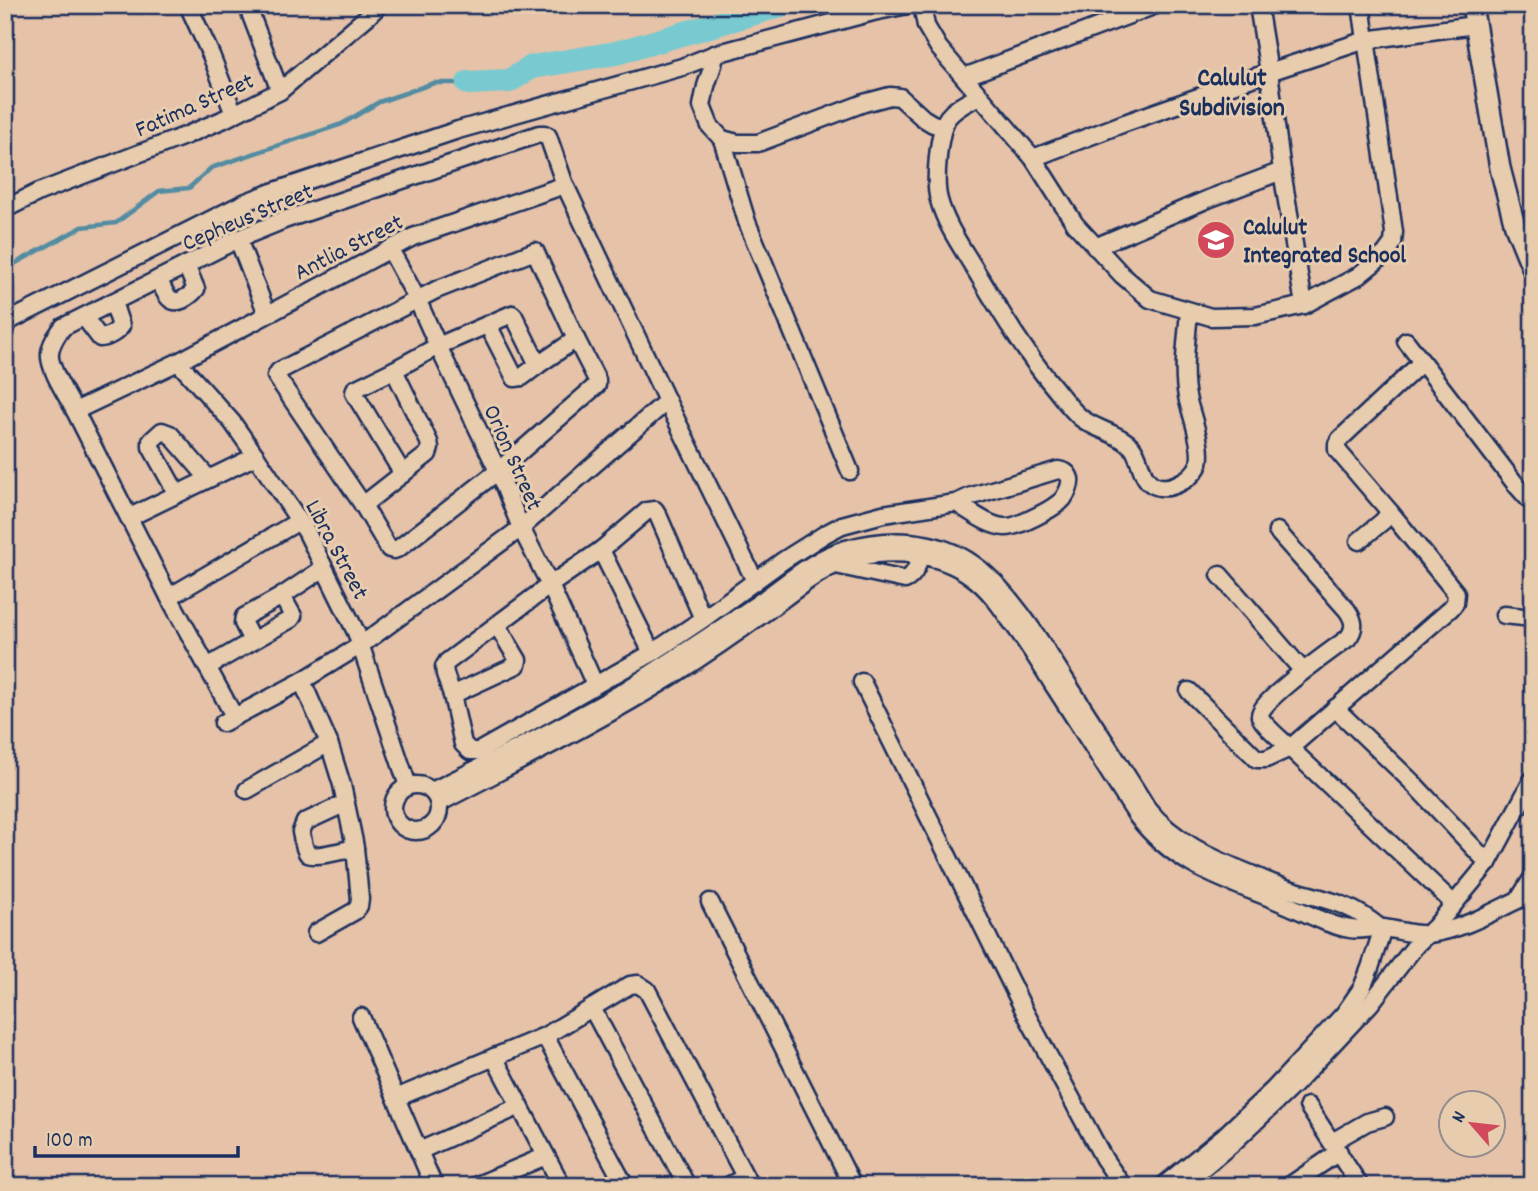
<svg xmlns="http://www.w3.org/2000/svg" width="1538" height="1191" viewBox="0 0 1538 1191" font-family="Dekko,sans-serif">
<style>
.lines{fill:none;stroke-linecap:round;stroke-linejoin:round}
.stream{stroke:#538ca2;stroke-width:4.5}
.river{stroke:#79cad0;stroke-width:24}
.minor-casing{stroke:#1b2f5e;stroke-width:21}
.major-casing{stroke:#1b2f5e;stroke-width:24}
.minor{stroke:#e7ccae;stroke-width:16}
.major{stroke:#e7ccae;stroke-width:19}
.labels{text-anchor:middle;stroke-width:6;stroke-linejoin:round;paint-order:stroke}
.street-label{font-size:24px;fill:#1b2f5e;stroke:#e7ccae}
.poi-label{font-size:24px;font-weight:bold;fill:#1b2f5e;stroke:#e7ccae;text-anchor:start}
.neighbourhood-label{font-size:26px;font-weight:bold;fill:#1b2f5e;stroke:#e7ccae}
</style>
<rect width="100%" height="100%" fill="#e5c2a8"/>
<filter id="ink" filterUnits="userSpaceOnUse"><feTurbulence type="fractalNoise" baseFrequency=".0143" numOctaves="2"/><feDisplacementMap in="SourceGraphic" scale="14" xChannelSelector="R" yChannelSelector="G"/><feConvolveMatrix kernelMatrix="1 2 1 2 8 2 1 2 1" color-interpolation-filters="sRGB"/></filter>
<g filter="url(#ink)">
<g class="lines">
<path class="stream" d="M5,269L82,227L116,223L159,191L189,188L211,168L342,124L379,102L434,83H468"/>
<path class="river" d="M468,83L509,81L532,67L616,53L782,5"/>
<defs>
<g id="minor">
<path d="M188,5L211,55L234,114"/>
<path d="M247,5L280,91"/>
<path d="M922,5L926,26L939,48L1033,158L1075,224L1122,275L1150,299L1211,317L1255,316L1304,305L1358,276L1385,254L1393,243L1394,232L1361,5"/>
<path d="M1258,5L1269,72L1282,171L1304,305"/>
<path d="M715,54L713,65L706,86L702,106L710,126L722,139L747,222L850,471"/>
<path d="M964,77L1156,5"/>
<path d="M979,96C968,102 956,107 948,117C938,132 934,183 939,200C946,226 963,249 976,271C1000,311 1023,350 1053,386C1062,397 1070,409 1081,418C1096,430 1119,433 1132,447C1142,459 1140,481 1156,486C1169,491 1190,480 1197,468C1206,454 1192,417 1188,401C1181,374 1187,339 1189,311"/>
<path d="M722,139L737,143H758L864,103L890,96L900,97L923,118L933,124L943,126"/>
<path d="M1033,158L1122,124L1269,72L1366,40L1474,25"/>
<path d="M5,209L39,192L187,135L222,120L280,91L368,16L379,5"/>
<path d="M238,239L267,314"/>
<path d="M1095,247L1208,199L1282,171"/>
<path d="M390,249L417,299L438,346L498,471L521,528L550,585L595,685"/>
<path d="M535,251L576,339L597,380V385L498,471L399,548L394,550L389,549L363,505L276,376L279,371L436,290Z"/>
<path d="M158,279C164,289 168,306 182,300C188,297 192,294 196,289L186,265"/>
<path d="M84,317L100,338C107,338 117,332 121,326L113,302"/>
<path d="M5,323L246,202L272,192L458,130L682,67L715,54L873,12L908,5"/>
<path d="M488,325L515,378L522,377L538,365"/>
<path d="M1406,341L1517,486L1533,504"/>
<path d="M178,362L232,422L256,456L306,531L356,632L408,786"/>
<path d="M394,370L355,389L354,393L403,474"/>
<path d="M75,411C68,397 48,368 50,353C51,343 57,335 63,327L238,239L284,220L539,134H544L548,136L565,185"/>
<path d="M177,494L151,447V441L162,431L170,434L208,478"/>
<path d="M363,505L428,454L430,448L429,442L394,370L438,346L512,314L514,316L538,365L576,339"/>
<path d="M130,517L256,456"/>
<path d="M1277,531L1347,610C1354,620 1356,628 1348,638C1335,648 1257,702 1260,716C1263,725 1282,740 1290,748L1454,904"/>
<path d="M1359,541L1383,521L1390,512"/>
<path d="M601,550L652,653"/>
<path d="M836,565L905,580C918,574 919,558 922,546"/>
<path d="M1220,575L1303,671"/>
<path d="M169,597L299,521"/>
<path d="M1504,615L1533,618"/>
<path d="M703,619L658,515L655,510L647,511L601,550L550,585L447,662L444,667L445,674L452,695L463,744L470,751H479L652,653L703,619L784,560L825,534L842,525L883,514L956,503L969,497L1058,470C1064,471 1068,472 1070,479C1071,486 1067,493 1063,499C1055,508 1017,528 1005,527C988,526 970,511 956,503"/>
<path d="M252,641L243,623L244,617L282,596"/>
<path d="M207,667L291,619L293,616L282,596L324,568"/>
<path d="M302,681L329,743L342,785L354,842L355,848C346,850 314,858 308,854C304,850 302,837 301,832L305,822L346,803"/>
<path d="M862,682L1025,1012L1104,1159L1123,1186"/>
<path d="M1189,691L1257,759H1266L1290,748L1451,608L1455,603L1456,593L1390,512L1337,450V444L1340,439L1421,363"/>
<path d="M452,695L517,665L518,660L497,625"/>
<path d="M1335,708L1412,782L1488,863"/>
<path d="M234,716L169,597L75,411L178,362L413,237L565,185L667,401L755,581"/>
<path d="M223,723L302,681L361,645L521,528L667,401"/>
<circle cx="416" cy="808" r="23"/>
<path d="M247,790L329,743"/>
<path d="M432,791C483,766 534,741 583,714C598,706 614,698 629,688C672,660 715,633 757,604C785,585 813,558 846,549C889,537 936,538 973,564C1012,591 1047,652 1073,692C1098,731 1123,769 1147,808C1173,841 1213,859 1251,874C1262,879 1274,884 1286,888C1323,900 1348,901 1379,927"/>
<path d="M439,803C517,762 597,723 672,676C703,656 734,635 764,613C792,593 820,567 854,558C893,549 938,552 971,576C987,587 999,604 1010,620C1026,641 1040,663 1054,686C1082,729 1109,773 1137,816C1176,867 1224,879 1280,902C1303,911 1326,925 1350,929C1361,931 1371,927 1382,928C1397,929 1414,936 1429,934C1467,929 1498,908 1533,893"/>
<path d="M1519,899L1533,877"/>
<path d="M710,902L853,1186"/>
<path d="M316,933L355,911L359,906L360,899L355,848"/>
<path d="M592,1008L687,1186"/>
<path d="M361,1017L434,1186"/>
<path d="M545,1036L625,1186"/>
<path d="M494,1057L562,1186"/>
<path d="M396,1098L545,1036L630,985L638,984L647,990L750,1186"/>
<path d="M1308,1106L1360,1186"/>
<path d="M1332,1142L1367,1122L1385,1117"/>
<path d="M419,1151L520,1106"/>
<path d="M475,1186L546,1156"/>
<path d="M728,1186L745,1177"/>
<path d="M1163,1186L1223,1137L1274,1089L1344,1014L1362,988L1370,968L1383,928"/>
<path d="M1181,1186L1235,1141L1294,1085L1370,1004L1416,945L1435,927L1488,863L1533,779"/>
<path d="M1289,1186L1339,1152"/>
</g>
<path id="major" d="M1472,5L1500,168L1515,226L1533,270"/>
</defs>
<use href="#minor" class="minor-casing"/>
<use href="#major" class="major-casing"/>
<use href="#minor" class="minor"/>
<use href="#major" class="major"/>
</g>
</g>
<defs>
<symbol id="school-disc" viewBox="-11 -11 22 22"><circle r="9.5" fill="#d1495b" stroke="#e7ccae"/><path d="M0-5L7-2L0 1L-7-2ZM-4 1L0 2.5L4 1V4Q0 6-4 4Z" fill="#fff"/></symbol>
</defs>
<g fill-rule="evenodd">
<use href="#school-disc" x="1194" y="218" width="44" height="44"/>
</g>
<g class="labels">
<g class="street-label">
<text transform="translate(194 104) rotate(-24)" y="8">Fatima Street</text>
<text transform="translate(247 216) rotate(-23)" y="8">Cepheus Street</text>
<text transform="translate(348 246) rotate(-27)" y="8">Antlia Street</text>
<text transform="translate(514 457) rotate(66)" y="8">Orion Street</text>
<text transform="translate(338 549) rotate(62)" y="8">Libra Street</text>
</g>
<g class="poi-label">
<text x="1243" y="234">Calulut<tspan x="1243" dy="28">Integrated School</tspan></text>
</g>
<g class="neighbourhood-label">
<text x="1232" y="85">Calulut<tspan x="1232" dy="30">Subdivision</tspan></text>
</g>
</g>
<rect width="1538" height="1191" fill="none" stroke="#e7ccae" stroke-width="28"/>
<rect x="14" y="14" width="1510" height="1163" fill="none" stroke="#1b2f5e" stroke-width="2.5" filter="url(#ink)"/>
<g transform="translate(1472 1124) rotate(298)"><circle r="33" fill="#e7ccae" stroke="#958d8e" stroke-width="2"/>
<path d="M0-5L12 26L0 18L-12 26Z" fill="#d1495b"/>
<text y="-10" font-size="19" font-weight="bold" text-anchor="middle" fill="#1b2f5e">N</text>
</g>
<path d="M35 1146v10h203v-10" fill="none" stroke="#1b2f5e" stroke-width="3.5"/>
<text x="46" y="1146" font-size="21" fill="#1b2f5e" stroke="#e7ccae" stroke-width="5" paint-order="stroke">100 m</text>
</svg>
